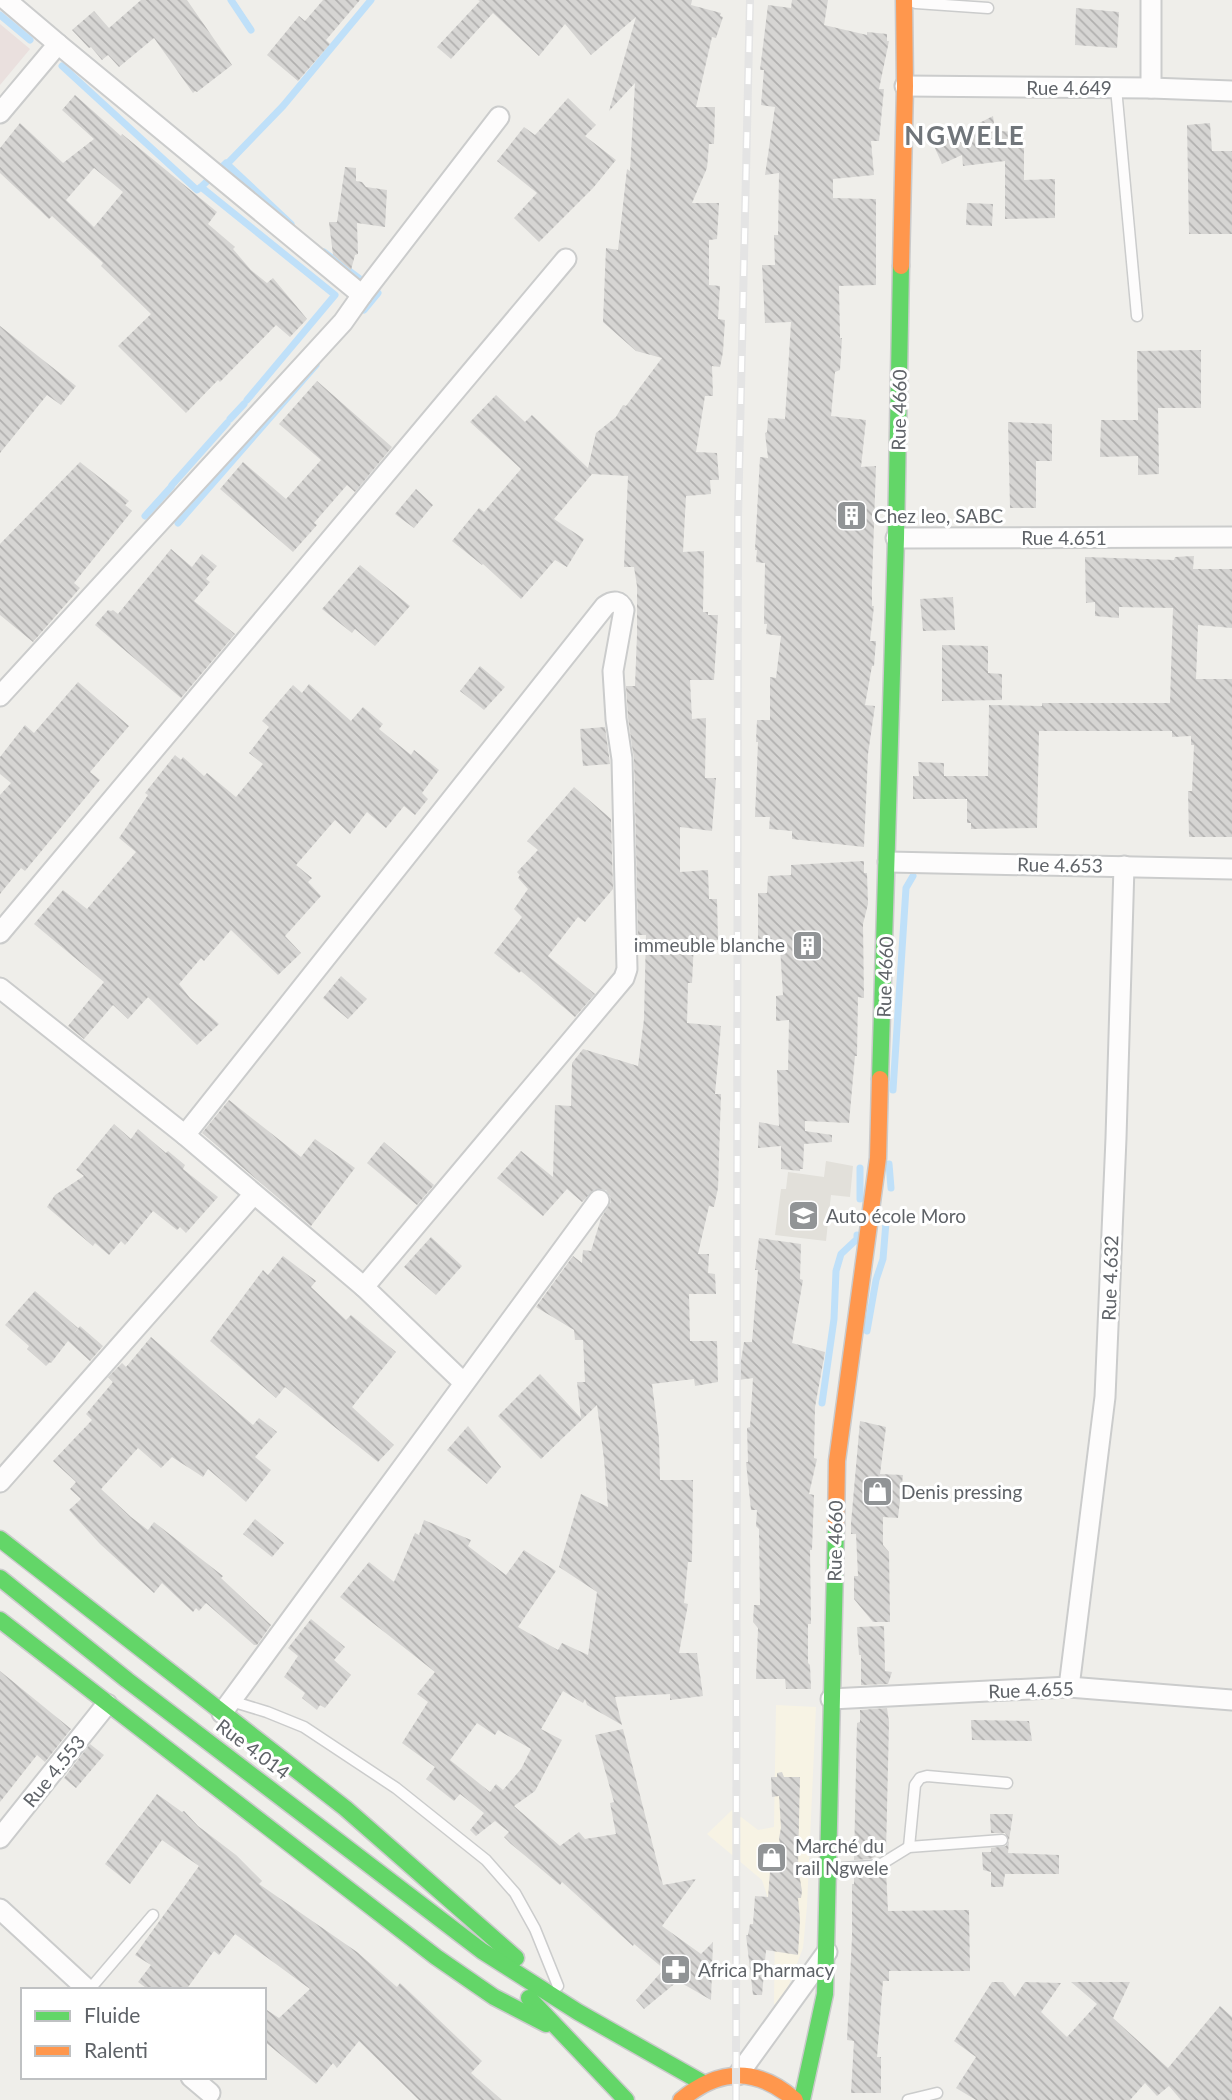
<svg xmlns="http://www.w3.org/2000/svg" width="1232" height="2100" viewBox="0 0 1232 2100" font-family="Lato,sans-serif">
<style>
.commercial{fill:#f7f3e4}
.education{fill:#e2e0da}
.medical{fill:#eae0de}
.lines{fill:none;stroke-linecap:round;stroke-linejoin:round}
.stream{stroke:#bfe0f9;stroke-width:7}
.building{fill:url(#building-back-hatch);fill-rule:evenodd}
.lane-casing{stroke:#cbcccc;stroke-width:13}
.street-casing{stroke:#cbcccc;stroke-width:23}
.fast-casing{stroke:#cacacb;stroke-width:19}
.slow-casing{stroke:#cacacb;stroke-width:19}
.lane{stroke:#fdfcfc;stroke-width:10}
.street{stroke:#fdfcfc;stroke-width:19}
.fast{stroke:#63d668;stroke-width:16}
.slow{stroke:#ff974d;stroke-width:16}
.rail-casing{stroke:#e4e4e4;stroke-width:8}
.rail{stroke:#fff;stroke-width:5;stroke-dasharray:16;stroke-linecap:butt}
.labels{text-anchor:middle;stroke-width:6;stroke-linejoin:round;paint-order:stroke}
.street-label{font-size:19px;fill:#5f6368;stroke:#fff}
.poi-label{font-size:19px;fill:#5f6368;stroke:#fff;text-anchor:start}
.district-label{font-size:26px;font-weight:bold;letter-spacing:2px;fill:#70757a;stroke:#fff}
</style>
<defs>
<pattern id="building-back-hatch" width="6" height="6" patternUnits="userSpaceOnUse" patternTransform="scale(1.75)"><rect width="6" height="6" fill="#d6d5d3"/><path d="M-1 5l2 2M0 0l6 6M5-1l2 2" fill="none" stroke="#b1b0af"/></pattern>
</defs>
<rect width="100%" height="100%" fill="#efeeea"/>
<path class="commercial" d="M776,1705L816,1707L807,1906L803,1948L781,2005L774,2004L775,1920L762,1880L707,1834L732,1810L758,1830L774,1827Z"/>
<path class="education" d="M826,1161L853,1166L850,1197L831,1195L826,1241L775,1235L781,1189H786L788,1172L824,1177Z"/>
<path class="medical" d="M0,24L30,49L0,85Z"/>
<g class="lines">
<g class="stream">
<path d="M231,0L251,30"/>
<path d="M0,15L30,40"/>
<path d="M62,66L197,190L201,187L335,295L247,400"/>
<path d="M228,163L283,106L371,0"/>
<path d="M201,187L226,163L291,224"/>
<path d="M324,252L368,285"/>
<path d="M364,310L378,293L371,288"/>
<path d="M230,419L244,404"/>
<path d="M172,485L227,423"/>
<path d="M145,516L171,487"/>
<path d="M178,523L316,365"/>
<path d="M893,1090L906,888L913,876"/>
<path d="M889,1164L891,1188"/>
<path d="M860,1199V1168"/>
<path d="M867,1331L876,1280L883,1259L886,1222L889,1215"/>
<path d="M822,1403L834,1319L836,1271L841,1254L857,1239V1235"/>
</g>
</g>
<g class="building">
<path d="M141,0H187L232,65L197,92L195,91L193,93L154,38L119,67L108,55L102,60L91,47L89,48L72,30L94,11L109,28Z"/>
<path d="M323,0H360L326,40L330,44L298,81L267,55L299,16L305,21Z"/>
<path d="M478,0H692L691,5L721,13L720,16L723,17L716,38L712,37L696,107H715L714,144H709L707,168L692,203H719L717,239L709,240V285L720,286L718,319L725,320L723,352L720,367L712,366L713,396H705L696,452L717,453L719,480H710L711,494L686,496L683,552L704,551L703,612H708V615H718L714,680H690L692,719L706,718L705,778H716L712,831L680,827V872L708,870L709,899H717L718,940L694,941L692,983H688L687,1023L721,1026L715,1094H721L718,1188L714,1207L709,1206L698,1254H709L708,1273L715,1274L716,1294H689L690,1341H717L718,1382L695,1386L694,1379L652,1384L659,1439L660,1480H693L692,1562H688L684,1603L688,1604L679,1653H697L703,1696L670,1700V1694L615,1697L622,1725L587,1705L585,1699L583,1703L563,1691L541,1729L562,1740L535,1791L514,1806L560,1846L579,1832L585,1839L616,1834L610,1803L614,1802L595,1735L623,1729L663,1885L696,1879L662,1926L701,1954L713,1942L711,2000L678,1981L644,2009L636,2000L664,1969L634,1944L633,1946L562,1882L560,1885L511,1844L504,1837L509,1832L495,1821L476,1836L470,1830L484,1813L460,1794L454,1801L426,1779L435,1767L402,1743L428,1702L417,1694L435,1672L340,1597L369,1562L394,1582L415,1533L419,1535L424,1520L471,1540L468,1546L506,1575L524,1550L556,1571L518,1627L558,1650L562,1643L588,1655L597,1592L559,1567L581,1494L608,1507L604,1459L597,1405L541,1459L498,1416L540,1374L581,1418L577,1382H585L583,1340H575L574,1330L536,1307L573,1256L582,1263L583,1250L591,1251L601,1218L611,1202L610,1196L606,1190L595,1189L582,1202L567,1189L543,1216L497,1178L521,1151L553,1177L555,1105L571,1106L572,1063L583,1049L638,1066L644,1019L646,935H638L634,759L628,718L626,686H635L637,634V586L634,567H624L628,476L592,474L554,519L584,539L567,567L555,560L521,599L483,564L482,565L452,541L479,508L484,512L521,469L470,422L496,395L525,422L532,415L588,468L596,433L616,417L623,405L626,406L662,358L636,351L603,322L606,248L618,250L627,169L630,171L635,83L609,111L636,17L591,55L565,24L539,56L493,13L451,59L437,47L480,1ZM477,1723L495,1735L498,1730L531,1749L521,1769L503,1790L496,1784L490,1792L450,1760Z"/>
<path d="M792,0H828L824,25L867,35V32L887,34V41H889L879,89H884L879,141H871L874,175L833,179V198L876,199V285L839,286L840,338H842L840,370L835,372L831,416L866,420L861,467L876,466L872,583V606H874L870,641H876L874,666H872L865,705L875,706L868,754L864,847L792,839V831L769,829L770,817H755L758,742H756L757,720H770V677L776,678L781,636L766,634L767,624H764L765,563L756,562L757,550H755L760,457L768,458L765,433L767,432L768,418L785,419L791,322L765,323L762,265H775L774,235H778L779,173L765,175L775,107L761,105L764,70H760L768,5L791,8Z"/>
<path d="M1076,8L1119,12L1117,48L1075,45Z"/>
<path d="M75,95L121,136L122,134L217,212L208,224L235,247L233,249L251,270L267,283L273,278L307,319L290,337L276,325L220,382L218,380L186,413L118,346L151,314L101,266L103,263L52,216L49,219L0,173V148L20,123L63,163L94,139L62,110ZM94,168L123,192L94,227L66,200Z"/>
<path d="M568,98L596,125L585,136L616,160L593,188L539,242L514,218L537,193L497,161L524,127L535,135Z"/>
<path d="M993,116L995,131L1024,132V180L1055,179V218L1005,219V161L963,166L962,155L942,164L934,146Z"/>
<path d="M1210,123L1212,151H1232V234H1189L1187,125Z"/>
<path d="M345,167L356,168V181L362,182L366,187L387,190L385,227L357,223L358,254L355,255L351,270L333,255L329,222H337Z"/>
<path d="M967,203L993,204L992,226L966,225Z"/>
<path d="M0,326L76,386L61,405L47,395L0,453Z"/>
<path d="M1201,350V408H1158L1159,474L1138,475V456L1100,457L1101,420H1138L1137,351Z"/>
<path d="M317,381L392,447L355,492L347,485L314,523L317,525L293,552L220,489L243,462L286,499L321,460L279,424Z"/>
<path d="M1008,422L1052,424V461H1036V508H1010Z"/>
<path d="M80,462L129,501L125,505L132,511L74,583L80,588L33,642L0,615V544Z"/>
<path d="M416,489L433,505L414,528L395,514Z"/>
<path d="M171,549L192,567L202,554L217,566L206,579L210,582L194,601L235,634L181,698L95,625L108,610L111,611L113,610L118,614Z"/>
<path d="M1194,556L1193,569H1232V628L1198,625L1196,679H1232V837H1189L1188,791H1192L1194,745H1191V736L1172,737V731H1039L1037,828L971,829V823H967V799H913V776H919L918,762L944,763V776H988L989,705L1042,706V703H1170L1173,608L1119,607V618L1095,616V602L1086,603L1085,557L1174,560L1175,557Z"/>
<path d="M360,565L410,606L375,646L355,629L352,633L322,609Z"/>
<path d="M953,597L955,630L923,631L920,599Z"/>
<path d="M942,645L988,646V673L1002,674V700L942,701Z"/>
<path d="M480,666L505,687L484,710L460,691Z"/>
<path d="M78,682L129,726L90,772L100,780L25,871L21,868L0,894V795L11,783L0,774V757L25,725L34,733Z"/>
<path d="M309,684L351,721L363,707L383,724L379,729L411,755L414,750L439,770L422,793L428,799L415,815L404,806L386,828L367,812L350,834L335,820L296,865L312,878L308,882L321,896L285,936L301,953L278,975L231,930L204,961L201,958L179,984L190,998L219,1024L197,1045L148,997L128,1019L113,1005L84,1039L68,1026L104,982L34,924L63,890L87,909L136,852L119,838L148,795L145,793L175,755L181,760L183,757L204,776L207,773L236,797L263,764L249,753L269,727L262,721L293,685L302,693Z"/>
<path d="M605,727L610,764L583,766L580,729Z"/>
<path d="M574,787L611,819L613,889L585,922L578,917L548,956L595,994L575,1017L521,971L519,973L494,953L522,917L514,909L528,889L518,878L520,875L517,872L538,850L527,841Z"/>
<path d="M864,861V873H867L868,904L863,924L864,998L858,997L857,1056H855L849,1123L805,1121V1131L832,1135V1142L804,1144L803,1169H800V1171L781,1169V1146L758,1148L759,1122L779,1126L777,1070H788L789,1020L776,1021V996L783,995L780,947L758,946V893H767L768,876L791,875V865Z"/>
<path d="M341,976L367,999L348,1019L323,998Z"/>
<path d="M229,1100L301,1157L315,1139L355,1168L311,1226L202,1133Z"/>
<path d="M114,1124L131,1139L138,1129L166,1153L168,1151L185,1165L183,1169L218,1197L186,1233L180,1227L177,1230L153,1211L125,1245L121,1241L109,1255L95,1243L93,1246L47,1207L55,1195L84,1176L76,1170Z"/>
<path d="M384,1142L434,1185L417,1205L367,1163Z"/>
<path d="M431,1237L462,1266L436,1295L404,1267Z"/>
<path d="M759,1238L801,1244L800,1279L803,1280L792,1343L825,1352L815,1407L814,1458L817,1459L809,1494L814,1495L812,1550H810L811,1624H808V1663L810,1665L811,1689H786L785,1679H756L758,1628L753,1622L754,1605H760L759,1529L756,1526L757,1510H751L746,1462H748L747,1428L750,1427L753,1378L738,1380L744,1342H752L758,1270H755Z"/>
<path d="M283,1256L316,1281L311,1287L346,1320L351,1315L396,1352L352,1407L394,1445L378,1462L285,1387L276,1398L210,1341L263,1270L268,1275Z"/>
<path d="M35,1291L78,1328L73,1335L80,1326L103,1346L90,1361L68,1341L51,1363L50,1362L46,1366L27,1349L29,1346L5,1325Z"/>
<path d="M151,1337L253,1425L259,1418L277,1432L255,1457L271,1470L246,1502L208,1469L203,1477L172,1457L161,1468L138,1448L101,1489L131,1517L148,1530L154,1522L223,1576L221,1578L271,1625L257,1645H254L206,1603L199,1611L196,1608L193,1612L162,1583L154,1593L100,1544L69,1510L81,1499L70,1489L76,1482L53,1461L92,1420L86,1414L113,1382L108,1377L122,1363L126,1367Z"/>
<path d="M860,1421L886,1427L880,1474L903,1475L898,1518L883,1517V1545L889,1552L890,1622H873L854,1599V1576H858L856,1534H851V1523Z"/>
<path d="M468,1426L501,1467L487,1484L447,1450Z"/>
<path d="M255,1519L284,1543L272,1557L243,1534Z"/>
<path d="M311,1619L345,1647L334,1660L351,1675L325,1708L320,1705L317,1710L302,1698L305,1693L284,1677L298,1656L288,1648Z"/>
<path d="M884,1626L885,1671L892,1672L888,1684L861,1685V1655H859L857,1627Z"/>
<path d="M0,1671L71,1729L45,1762L37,1755L0,1802Z"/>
<path d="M887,1708L889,1722L886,1852L870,1859L854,1860L857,1723L860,1722V1710Z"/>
<path d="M971,1720L1029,1721L1032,1741L972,1740Z"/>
<path d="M90,1744L104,1755L76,1788L64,1778Z"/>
<path d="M782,1772L784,1777H800L798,1867L802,1891L801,1898H798L800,1919L798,1955L766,1950L762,1995H753L746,1935H748L750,1924H753L755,1896L768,1897L771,1858H782L779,1838L781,1828L779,1796L772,1797L771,1777H777V1773Z"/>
<path d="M157,1794L182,1812L184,1811L198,1826L236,1855L262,1881L259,1884L357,1952L397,1987L400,1983L416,1998L482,2061L471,2073L502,2100H419L359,2041L337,2068L333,2063L316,2084L264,2041V2008L279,2018L310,1989L235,1934L219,1955L214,1951L186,1990H149L138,1982L151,1965L135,1955L199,1866L162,1840L130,1884L105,1864Z"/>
<path d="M990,1814H1013L1009,1840L1005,1833H991Z"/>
<path d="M1009,1841L1008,1853L1059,1855V1874H1005L1003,1887H991V1872L983,1870L982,1852H991V1848L1006,1846Z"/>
<path d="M886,1870L888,1911L969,1910L970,1971H889V1981H883L877,2057H881V2093H851L854,2041L847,2040L852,1937V1884H854V1875Z"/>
<path d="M992,1982H1003L1015,1997L1025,1982L1061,1983L1041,2012L1067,2037L1097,2004L1071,1982H1130L1113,2018L1168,2068L1220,2006L1232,2017V2100H1181L1169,2086L1157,2096L1145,2083L1130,2100H976L956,2088L976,2057L954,2041Z"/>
</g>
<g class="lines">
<defs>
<g id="lane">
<path d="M907,0L916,3L988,8"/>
<path d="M1116,88L1137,316"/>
<path d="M231,1701L267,1712L304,1727L396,1788L486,1860L515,1893L535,1929L558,1986"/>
<path d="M909,1847L915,1785L920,1778L927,1776L1007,1783"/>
<path d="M829,1869L871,1866L883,1863L909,1847L1002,1840"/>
<path d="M89,1990L153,1915"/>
<path d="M908,2100L937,2093"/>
</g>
<g id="street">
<path d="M1151,0V88"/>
<path d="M905,86L1151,88L1232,91"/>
<path d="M0,113L58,44L6,0"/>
<path d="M362,295L499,117"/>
<path d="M896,538L1232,537"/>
<path d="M0,696L343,322L362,295L58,44"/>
<path d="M888,862L1232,869"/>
<path d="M0,933L566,259"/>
<path d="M0,988L185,1135L364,1287L464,1383"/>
<path d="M185,1135L605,606C613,600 620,600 624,610L613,671L616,719L622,759L627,969L624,978L364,1287"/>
<path d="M0,1482L254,1194"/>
<path d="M1069,1687L1105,1397L1116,1138L1124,866"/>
<path d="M831,1699L1069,1687L1232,1700"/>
<path d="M222,1713L599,1200"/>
<path d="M0,1838L107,1704"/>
<path d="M0,1909L88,1990"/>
<path d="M738,2075L827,1952"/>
<path d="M191,2077L210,2093"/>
</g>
<g id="fast">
<path d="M880,1079L896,538L901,266"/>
<path d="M0,1539L345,1808L516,1958"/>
<path d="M0,1578L127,1680L482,1951L578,2012L703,2083"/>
<path d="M0,1620L436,1957L494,1997L546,2024"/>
<path d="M529,1998L626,2100"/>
<path d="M802,2100L825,1994L836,1526"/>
</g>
<g id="slow">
<path d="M901,266L905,86L904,0"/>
<path d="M836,1526L837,1461L878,1158L880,1079"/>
<path d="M681,2100C719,2068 757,2067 795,2100"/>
</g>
</defs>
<use href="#lane" class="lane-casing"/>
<use href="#street" class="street-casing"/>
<use href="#fast" class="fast-casing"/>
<use href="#slow" class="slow-casing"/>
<use href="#lane" class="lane"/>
<use href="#street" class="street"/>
<use href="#fast" class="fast"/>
<use href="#slow" class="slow"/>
<defs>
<path id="rail" d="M736,2100L738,518L750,0"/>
</defs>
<use href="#rail" class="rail-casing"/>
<use href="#rail" class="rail"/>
</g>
<defs>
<symbol id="building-square" viewBox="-11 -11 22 22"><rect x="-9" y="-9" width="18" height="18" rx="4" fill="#919496" stroke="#fff"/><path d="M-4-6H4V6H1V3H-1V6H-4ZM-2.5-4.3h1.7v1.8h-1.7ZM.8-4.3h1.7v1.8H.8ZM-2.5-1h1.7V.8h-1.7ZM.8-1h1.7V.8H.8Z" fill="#fff"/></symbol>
<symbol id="school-square" viewBox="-11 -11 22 22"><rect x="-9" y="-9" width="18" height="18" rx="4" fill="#919496" stroke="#fff"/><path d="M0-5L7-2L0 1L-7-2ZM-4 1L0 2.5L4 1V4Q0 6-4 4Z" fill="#fff"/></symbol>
<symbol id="shop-square" viewBox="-11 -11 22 22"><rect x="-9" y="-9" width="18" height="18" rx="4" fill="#919496" stroke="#fff"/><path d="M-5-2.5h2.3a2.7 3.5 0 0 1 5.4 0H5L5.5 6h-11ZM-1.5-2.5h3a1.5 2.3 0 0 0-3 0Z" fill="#fff"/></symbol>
<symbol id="pharmacy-square" viewBox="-11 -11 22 22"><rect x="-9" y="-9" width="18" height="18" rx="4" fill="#919496" stroke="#fff"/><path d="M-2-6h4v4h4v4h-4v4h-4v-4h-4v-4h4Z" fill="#fff"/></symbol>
</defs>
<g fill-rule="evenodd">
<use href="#building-square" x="834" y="498" width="35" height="35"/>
<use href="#building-square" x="790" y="928" width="35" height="35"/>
<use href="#school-square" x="786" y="1198" width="35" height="35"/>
<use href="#shop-square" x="860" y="1474" width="35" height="35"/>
<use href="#shop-square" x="754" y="1840" width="35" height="35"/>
<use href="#pharmacy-square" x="658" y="1952" width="35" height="35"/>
</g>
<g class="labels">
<g class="street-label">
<text x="1069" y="95">Rue 4.649</text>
<text transform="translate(899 410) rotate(-89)" y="7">Rue 4660</text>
<text x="1064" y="545">Rue 4.651</text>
<text transform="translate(1060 865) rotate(1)" y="7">Rue 4.653</text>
<text transform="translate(885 977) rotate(-88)" y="7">Rue 4660</text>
<text transform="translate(1110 1278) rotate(-88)" y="7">Rue 4.632</text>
<text transform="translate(835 1541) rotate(-89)" y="7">Rue 4660</text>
<text transform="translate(1031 1690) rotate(-2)" y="7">Rue 4.655</text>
<text transform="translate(253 1749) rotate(37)" y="7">Rue 4.014</text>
<text transform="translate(54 1771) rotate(-51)" y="7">Rue 4.553</text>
</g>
<g class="poi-label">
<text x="874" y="523">Chez leo, SABC</text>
<text x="785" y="952" text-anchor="end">immeuble blanche</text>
<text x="826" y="1223">Auto école Moro</text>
<text x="901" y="1499">Denis pressing</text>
<text x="795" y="1853">Marché du<tspan x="795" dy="22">rail Ngwele</tspan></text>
<text x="698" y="1977">Africa Pharmacy</text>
</g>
<g class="district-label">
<text x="965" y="145">NGWELE</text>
</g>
</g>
<rect x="21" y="1988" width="245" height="91" fill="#ffffff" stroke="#bfc1c3" stroke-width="2"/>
<rect x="35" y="2011" width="35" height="10" fill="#63d668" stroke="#bfc1c3" stroke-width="2"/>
<text x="84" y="2023" font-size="21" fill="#5f6368">Fluide</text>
<rect x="35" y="2046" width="35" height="10" fill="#ff974d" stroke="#bfc1c3" stroke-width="2"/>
<text x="84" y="2058" font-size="21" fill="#5f6368">Ralenti</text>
</svg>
